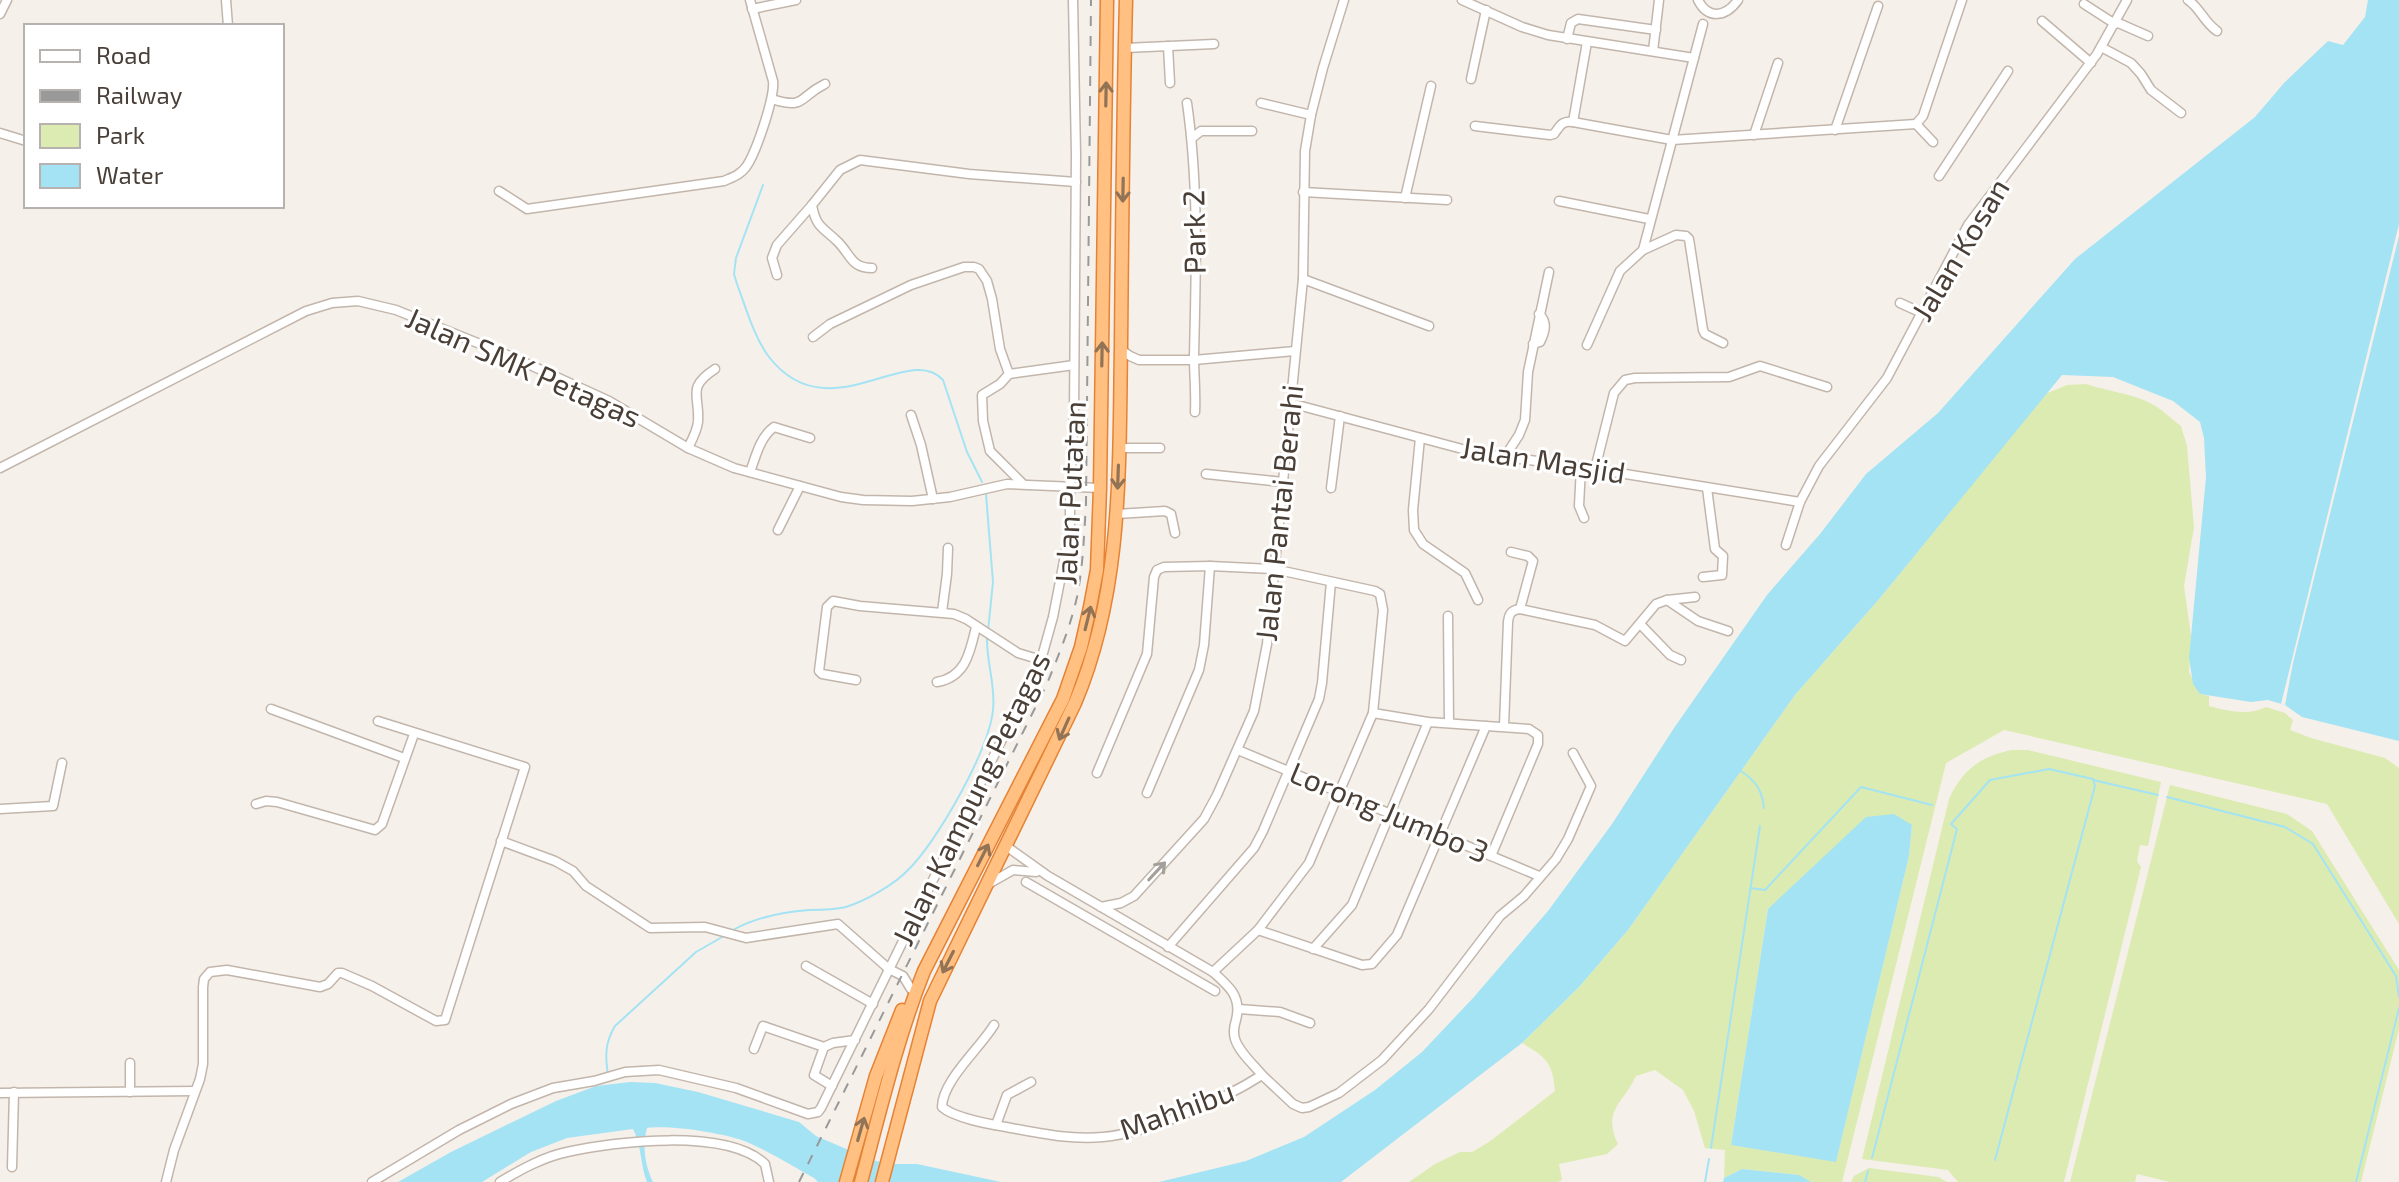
<svg xmlns="http://www.w3.org/2000/svg" width="2399" height="1182" viewBox="0 0 2399 1182" font-family="'Exo 2',sans-serif">
<style>
.green{fill:#dcebb1;fill-rule:evenodd}
.water{fill:#a4e3f4}
.pier{fill:#f6f0ea}
.lines{fill:none;stroke-linecap:round;stroke-linejoin:round}
.stream{stroke:#a4e3f4;stroke-width:2}
.minor-casing{stroke:#c2b6ac;stroke-width:11}
.trunk-casing{stroke:#e68234;stroke-width:15}
.minor{stroke:#fff;stroke-width:8}
.trunk{stroke:#ffc082;stroke-width:12}
.rail{stroke:#999;stroke-width:2;stroke-dasharray:10 10;stroke-linecap:butt}
.oneway{stroke:#927355}
.oneway2{stroke:#a49f9b}
.labels{text-anchor:middle;stroke-width:6;stroke-linejoin:round;paint-order:stroke}
.street-label{font-size:30px;fill:#4a3f37;stroke:#fff}
</style>
<rect width="100%" height="100%" fill="#f6f0ea"/>
<g class="green">
<path d="M2086,384C2107,391 2130,393 2150,403C2162,409 2170,418 2181,426L2187,446L2194,527L2184,586L2191,636L2189,672L2200,694L2209,696V706C2227,711 2250,716 2266,707L2285,713L2293,720L2290,730L2311,738L2385,758L2399,768V924L2327,804L2004,730L1946,763L1842,1182H1811L1798,1175L1742,1169L1724,1178L1725,1150L1705,1148L1694,1111L1683,1090L1655,1070L1636,1076C1623,1104 1602,1110 1618,1144L1607,1154L1559,1164L1562,1180L1558,1182H1409L1435,1164L1460,1152H1472L1489,1142L1555,1091C1553,1063 1546,1057 1522,1043L1579,987L1628,930L1795,695L1880,598L2045,394L2067,385ZM1912,825L1909,856L1836,1161L1731,1145L1768,909Z"/>
<path d="M2012,750H2028L2161,782L2148,846L2140,845L2137,861L2141,867L2064,1182H1958L1948,1170L1862,1159L1949,799C1962,770 1981,756 2012,750Z"/>
<path d="M2170,785L2287,814L2312,831L2399,970V1029L2361,1182H2170L2137,1174L2135,1182H2070Z"/>
<path d="M1869,1168L1938,1177L1947,1182H1851L1854,1176Z"/>
</g>
<g class="water">
<path d="M2368,0H2399V741L2302,717L2285,705L2268,700L2251,702L2200,694L2193,684L2189,658L2206,477L2204,438L2200,422L2173,401L2113,377L2062,375L1880,598L1795,695L1628,930L1579,987L1522,1043L1341,1182H1159L1246,1161L1304,1137L1375,1090L1422,1052L1473,998L1548,911L1612,824L1674,728L1767,595L1820,534L1866,474L1938,413L2075,259L2255,117L2284,83L2328,41L2343,45L2365,17Z"/>
<path d="M1894,814L1912,825L1909,856L1836,1162L1731,1145L1768,909L1866,817Z"/>
<path d="M630,1082L655,1083L698,1092L799,1122L816,1136L872,1160L890,1164H917L1001,1182H818L814,1178C792,1166 770,1152 747,1142C723,1133 672,1125 647,1128C642,1145 645,1166 653,1182H647C640,1165 642,1146 633,1129L567,1138L531,1152L482,1182H398L451,1152L556,1101L596,1086Z"/>
<path d="M1742,1169L1799,1175L1811,1182H1723L1724,1178Z"/>
</g>
<path class="pier" d="M2399,224V236L2293,663L2285,705L2281,704Z"/>
<g class="lines">
<g class="stream">
<path d="M763,185L736,258L734,274L737,284C746,308 754,337 769,357C828,433 909,341 943,380L967,452L982,482"/>
<path d="M986,494L993,582L988,631"/>
<path d="M1741,771C1756,781 1762,790 1764,808"/>
<path d="M2093,780L2158,795"/>
<path d="M2167,797L2285,827L2313,844L2396,976L2399,997"/>
<path d="M1750,888L1765,890L1861,787L1932,805"/>
<path d="M733,930C756,917 784,912 809,910C821,910 834,910 846,907C865,901 894,885 908,870C937,842 989,750 993,710C996,686 986,661 987,637"/>
<path d="M608,1075C605,1055 605,1043 615,1026L696,952L724,936"/>
<path d="M1711,1148L1760,826"/>
<path d="M1872,1158L1957,829L1951,824L1990,780L2049,769L2093,779L2095,786L1995,1160"/>
<path d="M1705,1182L1709,1159"/>
<path d="M1865,1182L1868,1171"/>
<path d="M2356,1182L2399,1008"/>
</g>
<defs>
<g id="minor">
<path d="M226,0L228,26"/>
<path d="M1462,0L1522,27L1548,35L1694,58"/>
<path d="M1698,0C1708,20 1726,17 1738,0"/>
<path d="M2188,0C2200,8 2204,22 2217,31"/>
<path d="M2084,4L2115,24"/>
<path d="M752,9L796,0"/>
<path d="M0,14L7,0"/>
<path d="M2042,21L2091,63"/>
<path d="M2116,22L2148,36"/>
<path d="M1567,39L1571,23L1578,19L1656,30"/>
<path d="M1587,42L1573,122L1672,140L1916,124"/>
<path d="M1168,46L1170,83"/>
<path d="M2101,47L2131,63L2141,74L2151,90L2181,113"/>
<path d="M1125,48L1214,44"/>
<path d="M1653,51L1659,0"/>
<path d="M1471,79L1486,10"/>
<path d="M772,99C806,110 798,97 825,84"/>
<path d="M1187,103C1199,187 1196,271 1194,356C1194,375 1196,393 1195,412"/>
<path d="M1261,103L1311,115"/>
<path d="M1916,124L1923,116L1962,0"/>
<path d="M1916,124L1933,142"/>
<path d="M1475,126L1550,135L1554,134C1560,126 1562,120 1573,122"/>
<path d="M1835,130L1878,6"/>
<path d="M0,133L26,141"/>
<path d="M1754,135L1778,63"/>
<path d="M1192,138L1201,131H1252"/>
<path d="M1939,176L2008,71"/>
<path d="M499,191L527,209L724,181C733,177 740,175 746,167C756,153 775,97 773,81L750,0"/>
<path d="M1303,192L1447,200"/>
<path d="M1405,198L1431,86"/>
<path d="M1559,201L1649,219"/>
<path d="M1643,250L1676,235L1686,236L1689,239L1703,330L1705,334L1723,343"/>
<path d="M872,268C851,268 851,255 838,242C823,227 816,228 812,205L840,170L860,160L969,174L1076,182"/>
<path d="M777,275L772,258L777,245L812,205"/>
<path d="M1303,279L1429,326"/>
<path d="M1900,303L1922,313"/>
<path d="M813,337L830,324L911,285L964,267H974L979,269L987,281L992,299L1000,349L1009,374"/>
<path d="M1533,344L1540,342C1545,332 1548,322 1539,314"/>
<path d="M1587,345L1620,271L1643,250L1703,24"/>
<path d="M1120,349L1130,356L1139,360H1194L1295,351"/>
<path d="M1290,403L1481,454L1569,465L1800,502"/>
<path d="M911,415L921,445L933,499"/>
<path d="M1420,438L1413,510L1414,530L1423,544L1465,573L1478,600"/>
<path d="M688,448C692,440 697,431 698,422C700,395 686,388 715,369"/>
<path d="M1119,448H1160"/>
<path d="M1504,458L1519,435L1525,420L1528,372L1549,272"/>
<path d="M1581,467L1579,506L1584,518"/>
<path d="M0,468L306,311L332,303L358,301L396,310L517,359L609,401L688,448L734,468L841,497L863,500L912,501L950,497L1007,484L1100,488"/>
<path d="M1595,469L1614,393L1625,380L1635,378L1729,377L1760,366L1827,387"/>
<path d="M750,472C756,456 760,437 774,427L810,438"/>
<path d="M1206,474L1283,482"/>
<path d="M1022,483L990,451L983,421L982,395L1000,384L1009,374L1074,365"/>
<path d="M1331,488L1340,416"/>
<path d="M1117,514L1165,511L1171,514L1175,533"/>
<path d="M778,530L800,486"/>
<path d="M1786,545L1800,502L1819,466L1887,378L1968,225L2097,54L2127,0"/>
<path d="M1511,552L1528,556L1533,561L1520,609"/>
<path d="M1703,577L1722,575L1723,556L1715,549L1707,488"/>
<path d="M1667,600L1698,621L1728,631"/>
<path d="M942,612L947,574L948,548"/>
<path d="M1448,616L1449,723"/>
<path d="M1640,624L1670,655L1681,660"/>
<path d="M856,680L822,674L819,671L827,607L833,601L860,606L954,614L966,619L1018,653L1041,660"/>
<path d="M937,682C966,677 970,652 976,627"/>
<path d="M271,709L404,758"/>
<path d="M1373,713L1428,722L1529,729L1538,735V744L1491,856"/>
<path d="M1504,726L1508,622C1509,614 1511,610 1520,609L1595,625L1625,641L1656,604L1667,600L1695,597"/>
<path d="M1238,750L1539,876"/>
<path d="M1097,773L1147,654L1154,577L1157,570L1164,567L1210,566L1274,569L1375,591L1380,594L1383,610L1373,713L1309,863L1258,930L1213,972"/>
<path d="M1147,793L1199,670L1204,645L1210,566"/>
<path d="M256,804L266,801L277,802L375,830L382,824L414,734"/>
<path d="M0,809L53,806L62,763"/>
<path d="M501,841L555,861L573,871L586,886L650,928L705,927L746,938L838,924L889,969L903,976L911,989"/>
<path d="M1026,882L1215,991"/>
<path d="M990,883L1013,870L1036,872"/>
<path d="M1101,907L1121,903L1134,896L1204,819L1217,795L1254,711L1267,644L1303,279L1305,151L1311,115L1323,68L1344,0"/>
<path d="M1258,930L1362,965L1372,964L1397,935L1486,726"/>
<path d="M1168,947L1254,848L1263,831L1319,699L1322,683L1331,582"/>
<path d="M1313,949L1352,905L1428,722"/>
<path d="M806,966L873,1004"/>
<path d="M1239,1009L1280,1012L1310,1023"/>
<path d="M994,1025C981,1047 942,1081 942,1107C954,1118 989,1124 1006,1127C1038,1133 1070,1140 1103,1137C1149,1133 1223,1100 1262,1075C1253,1064 1239,1052 1235,1039C1233,1032 1234,1026 1236,1020C1242,997 1229,986 1213,972L1048,876L1006,846"/>
<path d="M824,1047L814,1075L832,1086"/>
<path d="M754,1049L763,1026L824,1047L833,1043L855,1040"/>
<path d="M1262,1075L1293,1104L1302,1108L1309,1107L1339,1093L1382,1060L1429,1009L1500,916L1524,896L1556,859L1568,839L1591,786L1573,753"/>
<path d="M130,1092V1063"/>
<path d="M0,1093L195,1091"/>
<path d="M996,1125L1007,1095L1031,1082"/>
<path d="M12,1167L14,1092"/>
<path d="M166,1182L174,1150L200,1079L203,1064V987L204,979L210,972L227,970L320,987L328,984L338,973H342L372,986L436,1021L445,1020L525,767L378,721"/>
<path d="M372,1182L459,1130L511,1104L553,1088L594,1081L625,1072L659,1070L736,1088L808,1114L818,1112L821,1108L1041,660L1053,617L1070,530V486L1074,414L1076,155L1073,0"/>
<path d="M500,1182C520,1170 543,1157 567,1152C615,1141 727,1128 765,1164L769,1182"/>
</g>
<g id="trunk">
<path d="M846,1182L876,1076L902,1010"/>
<path d="M861,1182C880,1111 897,1039 924,971L1063,699L1081,647L1090,607L1097,570L1100,488L1107,0"/>
<path d="M882,1182L930,1001L1075,703C1123,590 1119,467 1121,345C1122,230 1123,115 1126,0"/>
</g>
</defs>
<use href="#minor" class="minor-casing"/>
<use href="#trunk" class="trunk-casing"/>
<use href="#minor" class="minor"/>
<use href="#trunk" class="trunk"/>
<path class="rail" d="M799,1182L1046,686C1058,657 1070,628 1077,597C1083,567 1084,535 1086,504L1091,0"/>
</g>
<defs><path id="oneway-shaft" d="M-6 0H5M1.5-3L5.5 0L1.5 3" fill="none" stroke-width="1.6" stroke-linecap="round" stroke-linejoin="round" transform="scale(2)"/></defs>
<g class="oneway">
<use href="#oneway-shaft" transform="translate(1106 94) rotate(-89)"/>
<use href="#oneway-shaft" transform="translate(1123 190) rotate(91)"/>
<use href="#oneway-shaft" transform="translate(1102 354) rotate(-89)"/>
<use href="#oneway-shaft" transform="translate(1118 477) rotate(92)"/>
<use href="#oneway-shaft" transform="translate(1088 618) rotate(-76)"/>
<use href="#oneway-shaft" transform="translate(1064 729) rotate(114)"/>
<use href="#oneway-shaft" transform="translate(983 855) rotate(-63)"/>
<use href="#oneway-shaft" transform="translate(948 962) rotate(117)"/>
<use href="#oneway-shaft" transform="translate(861 1129) rotate(-74)"/>
</g>
<use class="oneway2" href="#oneway-shaft" transform="translate(1157 871) rotate(-47)"/>
<g class="labels">
<g class="street-label">
<text transform="translate(1195 232) rotate(-91)" y="10">Park 2</text>
<text transform="translate(1961 250) rotate(-59)" y="10">Jalan Kosan</text>
<text transform="translate(523 368) rotate(24)" y="10">Jalan SMK Petagas</text>
<text transform="translate(1543 461) rotate(9)" y="10">Jalan Masjid</text>
<text transform="translate(1071 493) rotate(-87)" y="10">Jalan Putatan</text>
<text transform="translate(1280 513) rotate(-84)" y="10">Jalan Pantai Berahi</text>
<text transform="translate(972 799) rotate(-64)" y="10">Jalan Kampung Petagas</text>
<text transform="translate(1389 813) rotate(23)" y="10">Lorong Jumbo 3</text>
<text transform="translate(1177 1111) rotate(-20)" y="10">Mahhibu</text>
</g>
</g>
<rect x="24" y="24" width="260" height="184" fill="#ffffff" stroke="#b7b2af" stroke-width="2"/>
<rect x="40" y="50" width="40" height="12" fill="#ffffff" stroke="#b7b2af" stroke-width="2"/>
<text x="96" y="64" font-size="24" fill="#4a3f37">Road</text>
<rect x="40" y="90" width="40" height="12" fill="#999999" stroke="#b7b2af" stroke-width="2"/>
<text x="96" y="104" font-size="24" fill="#4a3f37">Railway</text>
<rect x="40" y="124" width="40" height="24" fill="#dcebb1" stroke="#b7b2af" stroke-width="2"/>
<text x="96" y="144" font-size="24" fill="#4a3f37">Park</text>
<rect x="40" y="164" width="40" height="24" fill="#a4e3f4" stroke="#b7b2af" stroke-width="2"/>
<text x="96" y="184" font-size="24" fill="#4a3f37">Water</text>
</svg>
